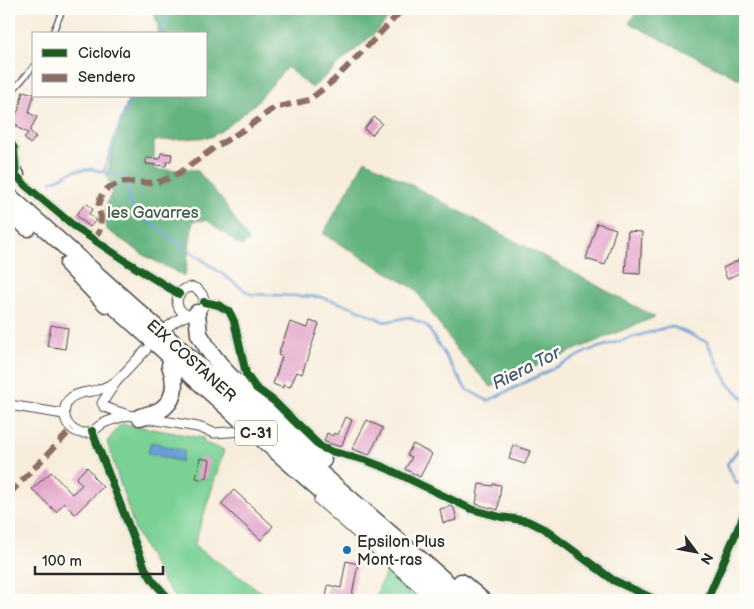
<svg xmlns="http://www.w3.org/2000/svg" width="754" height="609" viewBox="0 0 754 609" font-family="'Balsamiq Sans',sans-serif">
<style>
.green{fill:#7ad196;stroke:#527e60}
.forest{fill:#63b37f;stroke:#476f55}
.water{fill:#699ed6;stroke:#4a6480}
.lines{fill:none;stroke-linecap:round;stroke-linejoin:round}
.stream{stroke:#699ed6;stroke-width:2.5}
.building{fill:#e3a6ca}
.lane-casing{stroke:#4a4846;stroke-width:7}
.street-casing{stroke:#4a4846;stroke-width:11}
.highway-casing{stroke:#4a4846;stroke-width:19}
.lane{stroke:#fff;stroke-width:4.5}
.street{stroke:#fff;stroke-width:9}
.highway{stroke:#fff;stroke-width:16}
.quiet{stroke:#8d6e63;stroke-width:6;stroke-dasharray:12 6;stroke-linecap:butt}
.cycleway-casing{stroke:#fdfcf7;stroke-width:11}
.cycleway{stroke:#1b5e20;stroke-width:8}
.poi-dot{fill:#1f6fb2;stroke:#fdfcf7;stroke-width:2}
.labels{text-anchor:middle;stroke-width:5;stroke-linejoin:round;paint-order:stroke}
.shield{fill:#fdfcf7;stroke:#6a6a68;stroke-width:1}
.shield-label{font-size:15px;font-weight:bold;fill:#2b2b2b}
.park-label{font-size:16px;fill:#435d4b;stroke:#fdfcf7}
.street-label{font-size:16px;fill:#2b2b2b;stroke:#fdfcf7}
.poi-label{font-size:16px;fill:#2b2b2b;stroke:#fdfcf7;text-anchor:start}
.water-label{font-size:18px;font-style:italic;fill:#44596f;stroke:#fdfcf7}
</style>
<rect width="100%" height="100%" fill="#fdfcf7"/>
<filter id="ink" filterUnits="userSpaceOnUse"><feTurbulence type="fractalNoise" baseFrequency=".02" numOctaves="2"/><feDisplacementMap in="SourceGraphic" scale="10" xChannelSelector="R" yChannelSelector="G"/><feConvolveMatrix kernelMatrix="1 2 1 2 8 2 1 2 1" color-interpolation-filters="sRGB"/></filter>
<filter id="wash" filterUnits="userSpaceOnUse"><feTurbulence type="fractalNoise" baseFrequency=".0096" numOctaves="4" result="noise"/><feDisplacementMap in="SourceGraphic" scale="20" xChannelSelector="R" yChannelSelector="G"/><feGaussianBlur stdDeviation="1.12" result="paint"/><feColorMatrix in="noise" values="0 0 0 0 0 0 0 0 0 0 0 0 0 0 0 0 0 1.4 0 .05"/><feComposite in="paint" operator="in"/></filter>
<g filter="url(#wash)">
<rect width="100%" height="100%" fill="#f8eddc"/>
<g class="green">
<path d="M124,424L203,438L205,443L224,450L194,546L272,599V600H178L163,582L135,530L107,442L119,426Z"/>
<path d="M386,572L418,600H374Z"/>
</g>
<g class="forest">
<path d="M154,9H397L376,32L312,88L287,67L256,103L227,127L211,137L154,141V170H197L223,201L249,241L241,246L207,220L193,221L185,276L147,257L106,229V206L112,192L107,175L119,124L130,96H206V34H157C161,24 154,19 154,9Z"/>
<path d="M639,9H745V74L739,79L629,23Z"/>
<path d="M365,160L655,317L543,363L491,387L457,350L415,289L323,234Z"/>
</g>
<path class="water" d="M151,442L184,451L181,462L148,453Z"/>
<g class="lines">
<g class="stream">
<path d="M160,34L170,9"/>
<path d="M104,172L115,136L132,96"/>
<path d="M51,182L74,171L91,169L126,178"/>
<path d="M127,186L130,204L144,218L250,294L320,297L353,307L385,322L409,317L427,326L466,389L488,401L590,350L671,326L707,342L728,383L745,400"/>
<path d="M745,424L744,442L727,464L736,483H745"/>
</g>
</g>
<g id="blocks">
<g class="building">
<path d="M23,91L34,94L29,113L37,117L30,131L36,137L30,144L24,138L28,133L16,127L18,125L11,123L19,109Z"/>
<path d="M374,117L382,123L372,135L364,129Z"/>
<path d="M161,153L172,154L171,161H167L166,166L146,164V158L160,159Z"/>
<path d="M86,203L93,209L89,214L96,220L90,227L76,215Z"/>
<path d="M597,223L616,229L605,265L586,259Z"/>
<path d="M628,231L642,232L640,274L625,273Z"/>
<path d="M743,258L745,263V270L727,279L723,268Z"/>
<path d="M310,321L319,324L302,374L297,372L290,387L283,385V388L273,384L282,357L278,355L290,322L308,328Z"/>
<path d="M51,325L68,328L65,349L47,346Z"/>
<path d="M346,417L352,420L341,447L325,442L324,441L327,433L333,436L334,433L338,435Z"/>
<path d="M367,420L383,428L369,455L352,449Z"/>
<path d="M413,444L432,454L420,477L405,469L412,457L407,455Z"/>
<path d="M513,445L530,451L525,464L509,459Z"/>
<path d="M200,458L210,460L207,478L204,477V480L196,478Z"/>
<path d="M87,467L94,475L93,477L103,487L75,514L64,503L56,512L32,489L51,472L72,494L82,485L76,478Z"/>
<path d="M479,484L493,486V484L501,485L498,510L476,504Z"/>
<path d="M234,490L273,526L261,540L221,504Z"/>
<path d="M451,506L454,508L457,520L443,523L440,509Z"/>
<path d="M346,561L358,564L351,600H338L326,598L328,585L341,588Z"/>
</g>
</g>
</g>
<g filter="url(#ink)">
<use href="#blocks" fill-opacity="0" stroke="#4a4846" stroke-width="1"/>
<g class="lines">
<defs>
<g id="lane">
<path d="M52,34L63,9"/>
<path d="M9,95L34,66"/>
</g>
<g id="street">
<path d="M9,140L14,148L16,175L26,186L79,230L93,239L127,262L179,294"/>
<path d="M204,302L218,305L229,311L234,321L246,374L256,388L274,401L295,422L321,447L330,451L365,460L386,468L471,509L501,517L528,521L544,529L613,580L656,600"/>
<path d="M169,326C174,322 180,318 186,316C189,314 194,315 197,313C205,309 206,299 201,293C187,275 163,305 188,315"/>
<path d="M116,382C110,385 104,388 98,390C89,392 79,392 72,397C57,408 66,434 85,433C93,433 96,428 102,424C110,420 119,418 128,415"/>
<path d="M102,403L116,382L146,350"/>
<path d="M9,405L64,414"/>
<path d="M104,407L128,415L198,427L214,433L242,431L250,438"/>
<path d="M92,431L145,568L153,581L170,600"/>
<path d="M319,500L433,600"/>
<path d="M707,600L745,512"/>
</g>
<g id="highway">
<path d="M9,167L16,175"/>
<path d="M9,196L275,434L467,600"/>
<path d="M9,211L28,228"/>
<path d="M68,264L106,304"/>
<path d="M102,295L268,444L446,600"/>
<path d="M197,313L199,334L210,352L225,371L245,392L323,460"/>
<path d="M140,417C146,415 153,414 159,411C177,400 176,382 170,365"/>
<path d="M461,582L482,600"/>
</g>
</defs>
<use href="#lane" class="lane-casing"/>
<use href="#street" class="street-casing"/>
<use href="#highway" class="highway-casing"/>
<use href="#lane" class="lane"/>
<use href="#street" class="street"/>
<use href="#highway" class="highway"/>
<g class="quiet">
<path d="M93,239L100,230L101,217L98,207L101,196L108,188L117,184L125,182L156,183L177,175L214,148L248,127L274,108L309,100L333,81L363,51L403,9"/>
<path d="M9,494L72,429"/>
</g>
<defs>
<g id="cycleway">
<path d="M9,140L14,148L16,175L26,186L79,230L93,239L127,262L179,294"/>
<path d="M204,302L218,305L229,311L234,321L246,374L256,388L274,401L295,422L321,447L330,451L365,460L386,468L471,509L501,517L528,521L544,529L613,580L656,600"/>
<path d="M92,431L145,568L153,581L170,600"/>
<path d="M707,600L745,512"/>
</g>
</defs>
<use href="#cycleway" class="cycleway-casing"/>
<use href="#cycleway" class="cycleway"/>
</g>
</g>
<circle class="poi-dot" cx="347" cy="550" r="5"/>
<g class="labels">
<rect class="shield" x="235" y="420.5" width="42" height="25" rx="4"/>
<g class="shield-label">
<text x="256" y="438">C-31</text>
</g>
<g class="park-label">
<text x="153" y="218">les Gavarres</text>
</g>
<g class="street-label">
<text transform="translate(192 360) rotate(42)" y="6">EIX COSTANER</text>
</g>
<g class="poi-label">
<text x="357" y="547">Epsilon Plus<tspan x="357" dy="18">Mont-ras</tspan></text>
</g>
<g class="water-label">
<text transform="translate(526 368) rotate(-27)" y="6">Riera Tor</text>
</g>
</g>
<rect width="754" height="609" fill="none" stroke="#fdfcf7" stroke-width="30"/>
<rect x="32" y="32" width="175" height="65" fill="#fdfcf7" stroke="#a9a8a5"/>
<rect x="42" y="49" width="25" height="8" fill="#1b5e20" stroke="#a9a8a5"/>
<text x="78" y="58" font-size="15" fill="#2b2b2b">Ciclovía</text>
<rect x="42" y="74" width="25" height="8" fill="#8d6e63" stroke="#a9a8a5"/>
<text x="78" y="82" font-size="15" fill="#2b2b2b">Sendero</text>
<g transform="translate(696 552) rotate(122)" stroke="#fdfcf7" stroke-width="4" paint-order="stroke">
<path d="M0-4L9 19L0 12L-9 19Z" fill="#2b2b2b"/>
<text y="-8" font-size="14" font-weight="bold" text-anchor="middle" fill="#2b2b2b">N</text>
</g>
<path d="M35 566v8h128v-8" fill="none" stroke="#2b2b2b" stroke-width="2.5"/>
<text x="42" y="566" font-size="15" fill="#2b2b2b" stroke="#fdfcf7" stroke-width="4" paint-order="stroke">100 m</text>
</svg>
